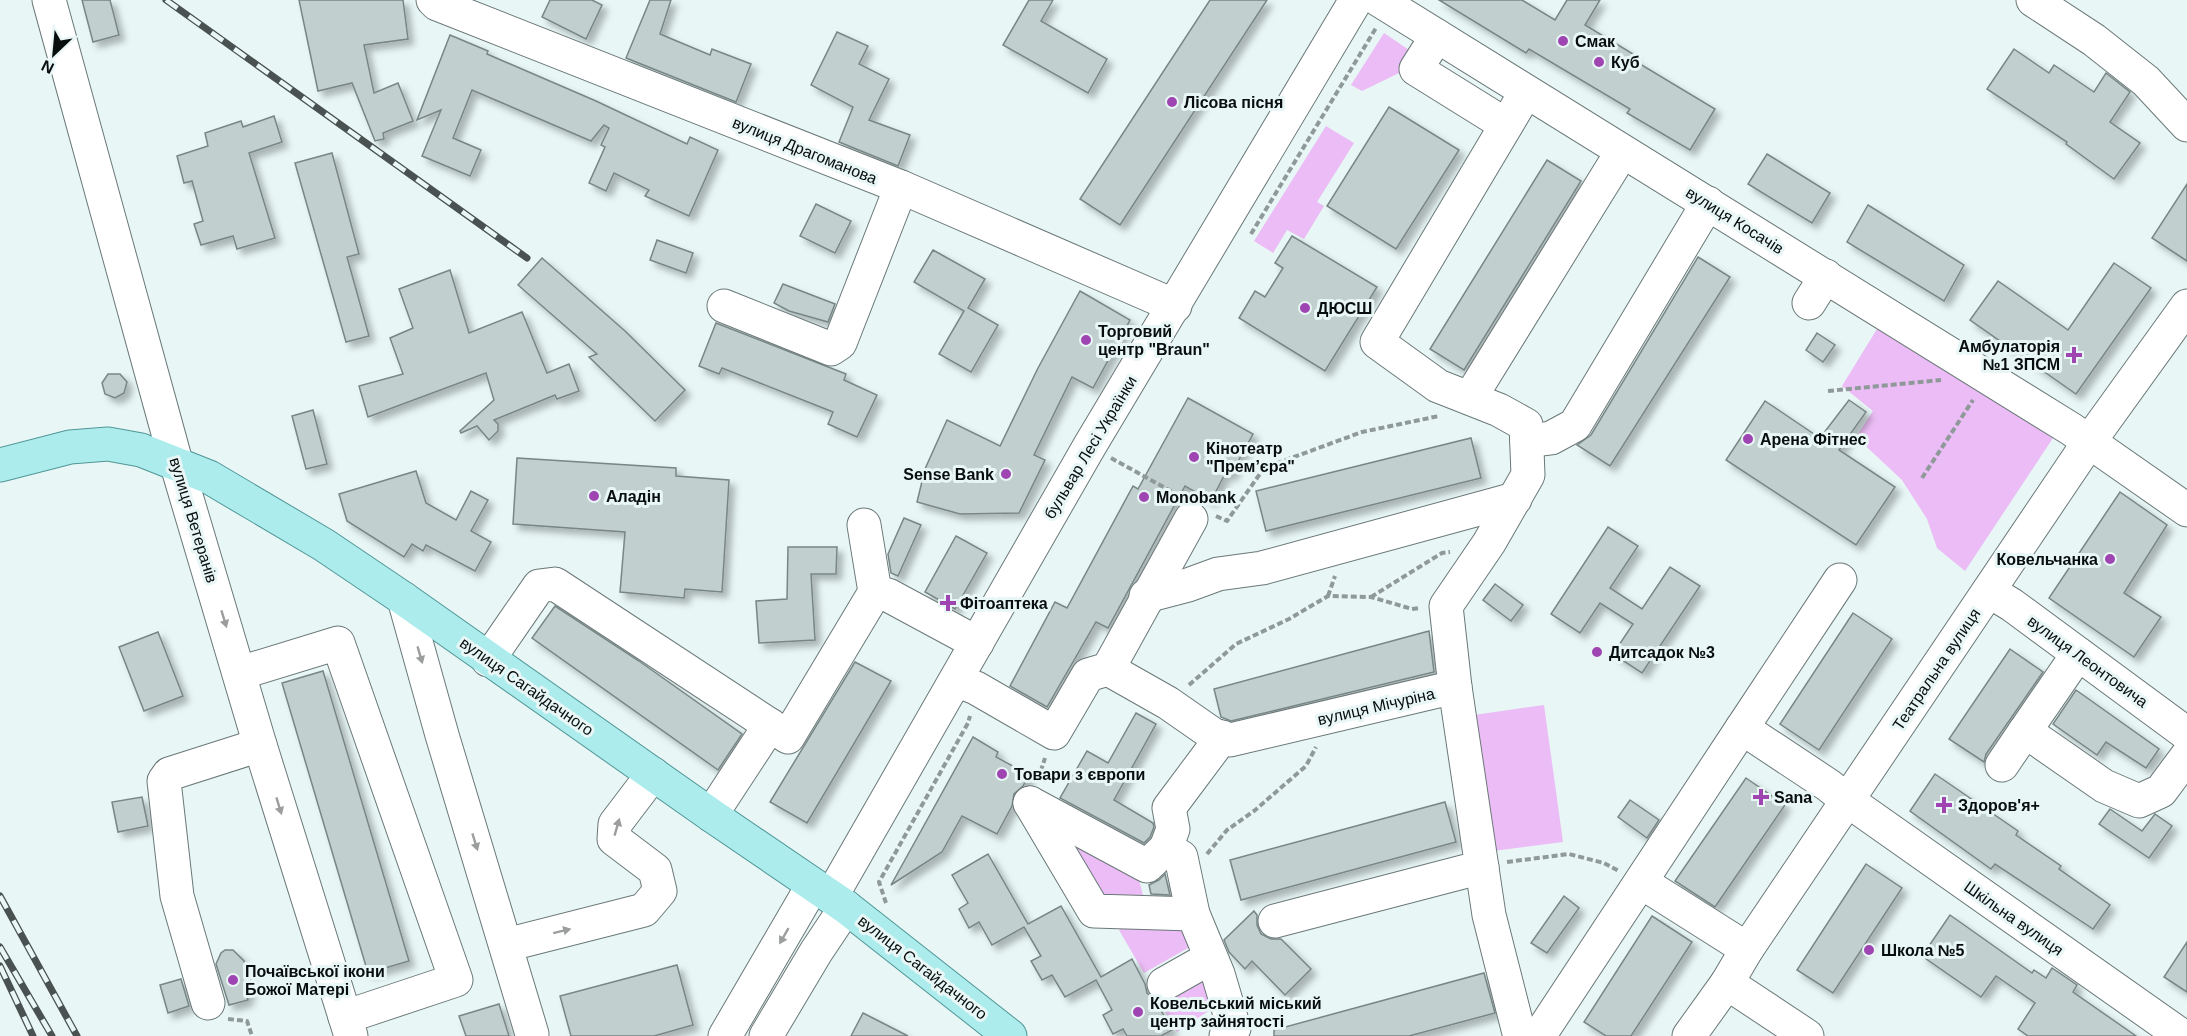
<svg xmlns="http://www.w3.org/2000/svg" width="2187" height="1036" viewBox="0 0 2187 1036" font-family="Arial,sans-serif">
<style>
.green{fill:#ebbcf5}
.building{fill:#c1cfcf;stroke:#798686;stroke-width:1.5;filter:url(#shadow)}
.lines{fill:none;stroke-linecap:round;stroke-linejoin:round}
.minor-casing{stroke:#6b7878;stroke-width:35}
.major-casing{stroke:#509697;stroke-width:35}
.path{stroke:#8f9999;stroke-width:4;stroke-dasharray:6 3;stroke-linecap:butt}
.minor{stroke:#fff;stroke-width:33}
.major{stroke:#adeced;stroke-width:33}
.rail-casing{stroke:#495151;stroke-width:7}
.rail{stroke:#e8f6f6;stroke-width:4.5;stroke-dasharray:14;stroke-linecap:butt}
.oneway{fill:#9c9e9e}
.poi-dot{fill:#9e45b1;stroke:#e8f6f6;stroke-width:2}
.labels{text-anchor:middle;stroke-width:6;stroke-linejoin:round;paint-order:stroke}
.poi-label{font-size:16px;font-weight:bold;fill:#080d0d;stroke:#e8f6f6;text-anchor:start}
.street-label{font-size:16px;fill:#080d0d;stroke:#e8f6f6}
</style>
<defs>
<filter id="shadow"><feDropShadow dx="5.5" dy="5.5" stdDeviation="3" flood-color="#0004"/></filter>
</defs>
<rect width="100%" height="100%" fill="#e8f6f6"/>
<g class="green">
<path d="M1384,33L1412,52L1399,73L1362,91L1351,85Z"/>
<path d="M1326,126L1354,143L1317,202L1324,206L1304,239L1287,230L1273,253L1254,241Z"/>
<path d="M1877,329L2053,438L1965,571L1937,548L1927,519L1902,480L1856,437L1873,411L1842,386Z"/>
<path d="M1544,705L1563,842L1493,851L1474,715Z"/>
<path d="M1053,828L1137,872L1146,907L1102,906Z"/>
<path d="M1128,925L1188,929L1195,944L1144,973L1119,930Z"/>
<path d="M1204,978L1213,1008L1177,1032L1162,1006Z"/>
</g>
<g class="building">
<path d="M82,0H110L119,35L93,42Z"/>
<path d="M299,0H403L408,39L364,45L374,93L398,83L413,121L383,133L384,139L375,141L352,83L318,91Z"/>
<path d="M550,0H592L602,5L586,39L542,17Z"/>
<path d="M650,0H671L660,34L710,55L712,49L751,64L736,102L626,58Z"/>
<path d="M1029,0H1053L1041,21L1107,59L1088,93L1003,45Z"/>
<path d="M1210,0H1267L1120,225L1080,199Z"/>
<path d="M1439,0H1522L1555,20L1567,0H1600L1585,25L1633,54L1630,58L1715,109L1690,150L1627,113L1630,109L1529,49L1526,53Z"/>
<path d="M837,32L868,46L859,64L889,79L869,120L910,135L898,166L839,142L853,107L811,85Z"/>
<path d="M450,35L488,51L487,54L596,101L687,144L690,137L718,150L689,216L645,196L649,190L614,173L606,191L589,183L605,147L601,145L609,128L604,125L591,141L472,90L453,138L481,150L470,176L422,156L441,110L417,120Z"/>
<path d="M2014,49L2049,73L2054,65L2094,92L2106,73L2130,92L2110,122L2140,143L2114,179L2066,144L2067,142L1987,89Z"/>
<path d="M1389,107L1459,150L1396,249L1327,206Z"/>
<path d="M274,116L282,142L249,153L275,238L237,249L233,236L201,245L194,224L203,221L192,181L184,183L177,156L208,146L205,133L241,121L243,127Z"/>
<path d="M332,153L359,254L347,257L369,336L346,342L295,163Z"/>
<path d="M1767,154L1830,193L1812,223L1748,184Z"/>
<path d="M1547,160L1581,181L1464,370L1430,349Z"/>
<path d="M2187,184V261L2152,238Z"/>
<path d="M816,204L851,221L835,253L800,236Z"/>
<path d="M1868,205L1964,265L1944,301L1847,242Z"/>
<path d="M1292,236L1377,287L1325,371L1239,318L1255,291L1265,297L1283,268L1275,263Z"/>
<path d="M657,240L693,253L686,273L650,260Z"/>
<path d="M933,250L985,279L968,308L998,325L971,372L939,354L964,311L914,282Z"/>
<path d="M1698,257L1730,277L1610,466L1577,445L1591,435Z"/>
<path d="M542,258L625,331L685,390L655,421L589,357L597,354L518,285Z"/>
<path d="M2114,263L2151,288L2076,394L1970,320L1998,281L2068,330Z"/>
<path d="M450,270L469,333L522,312L547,373L569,364L579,391L557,399L555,395L494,420L498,424V431L489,440L477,426L461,433L460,431L494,400L486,373L368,417L359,386L403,374L390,338L413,328L399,289Z"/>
<path d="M783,284L835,304L828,322L789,311L774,303Z"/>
<path d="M1080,291L1130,320L1093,388L1072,377L1034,455L1045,460L1019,513L960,514L917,502L925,469L947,420L1000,446L1038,368Z"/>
<path d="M716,323L846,374L844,380L877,395L857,437L828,424L833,412L722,368L719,374L699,366Z"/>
<path d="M1817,333L1835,345L1823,362L1806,350Z"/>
<path d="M108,374H120L127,382L124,393L115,398L105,394L102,383Z"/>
<path d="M1188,398L1253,434L1230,476L1226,472L1211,501L1185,486L1108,628L1096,622L1047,707L1010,686L1055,602L1067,608L1133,486L1138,489Z"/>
<path d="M1849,400L1866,412L1839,450L1895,487L1856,545L1726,460L1765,401L1820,438Z"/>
<path d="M313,410L327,464L306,469L292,416Z"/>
<path d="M1471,438L1481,478L1266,531L1256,491Z"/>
<path d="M517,458L676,468V476L729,480L722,592L685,589L684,598L620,592L625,532L513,524Z"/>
<path d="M416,471L426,503L456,520L471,491L488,500L471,531L491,542L475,571L426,545L423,551L412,544L404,557L347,521L339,494Z"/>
<path d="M2120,492L2167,525L2124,593L2161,617L2134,657L2049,598Z"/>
<path d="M904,518L921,525L898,576L891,573L888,554Z"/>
<path d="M1608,527L1638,546L1610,588L1642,609L1670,567L1700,586L1642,673L1613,654L1633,624L1600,603L1580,633L1551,614Z"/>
<path d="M956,536L987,553L955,609L925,592Z"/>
<path d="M788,547H837L836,574H811L815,640L759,643L756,601L787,599Z"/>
<path d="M1495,584L1523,605L1511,621L1483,600Z"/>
<path d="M555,606L639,661L742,734L718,770L532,638Z"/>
<path d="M1853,613L1892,639L1819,750L1780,724Z"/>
<path d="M1429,631L1434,672L1231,721L1221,717L1214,689Z"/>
<path d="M158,632L183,696L144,711L119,647Z"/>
<path d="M2010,649L2043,672L1986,754L1984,762L1949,739Z"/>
<path d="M855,662L891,681L807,823L770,802Z"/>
<path d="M323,671L409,961L368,973L282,683Z"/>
<path d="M2076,690L2159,749L2146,768L2106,742L2097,755L2053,724Z"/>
<path d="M1136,713L1156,724L1114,800L1153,823L1154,827L1150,837L1144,843L1060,798L1087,751L1108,763Z"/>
<path d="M973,737L998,752L996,757L1029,775L1023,786L1014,794L1012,806L997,834L962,816L942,852L891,885Z"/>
<path d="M1935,774L2018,831L2016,835L2061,866L2059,869L2110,905L2093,929L1995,864L1991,869L1910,811Z"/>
<path d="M1746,778L1785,805L1715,907L1675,881Z"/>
<path d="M142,797L148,826L118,832L112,802Z"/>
<path d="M1630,800L1659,820L1647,838L1618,817Z"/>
<path d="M1445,802L1456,842L1241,900L1230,860Z"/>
<path d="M2110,809L2142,831L2155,814L2172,826L2149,858L2099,824Z"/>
<path d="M988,854L1028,924L1061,906L1101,977L1132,959L1145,984L1147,993L1155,1000L1172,1030L1161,1036H1127L1123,1029L1113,1034L1103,1015L1112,1010L1096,980L1065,997L1052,975L1042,980L1031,961L1041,956L1024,927L992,945L979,922L969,928L959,909L968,903L952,875Z"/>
<path d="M1866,864L1902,888L1833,993L1797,970Z"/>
<path d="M1165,874L1170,895L1151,894L1149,885L1159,880Z"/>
<path d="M1564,896L1579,908L1547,953L1531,943Z"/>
<path d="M1254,911L1257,915V925L1261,934L1271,939H1281L1311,969L1285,995L1252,961L1245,969L1229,952L1224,940Z"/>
<path d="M1950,915L2032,973L2034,970L2046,978L2052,968L2077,985L2073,992L2136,1036H2028L2018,1029L2035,1003L1996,976L1981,997L1922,956Z"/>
<path d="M1652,916L1692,942L1631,1036H1606L1584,1022Z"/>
<path d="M2187,942V992L2164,977Z"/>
<path d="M225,950H233L244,961L251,992L246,993L248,1000L229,1005L216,964L221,953Z"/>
<path d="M677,965L693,1025L654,1036H571L560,996Z"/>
<path d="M1484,973L1495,1013L1409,1036H1274V1030Z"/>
<path d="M181,979L189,1006L168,1013L160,985Z"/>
<path d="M499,1004L509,1036H466L459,1016Z"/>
<path d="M863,1013L908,1036H851Z"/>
</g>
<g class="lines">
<defs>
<g id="minor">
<path d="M49,0L176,462L260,745L351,1036"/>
<path d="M433,0L437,4L901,187L1175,306"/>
<path d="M1379,0L2071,429L2187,510"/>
<path d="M2033,0L2094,40L2146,81L2187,125"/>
<path d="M1437,36L1416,69L1506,125"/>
<path d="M1809,303L1826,276"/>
<path d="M724,306L831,349L840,343L901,187"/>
<path d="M1470,398L1622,152"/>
<path d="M1527,441L1551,438L1575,425L1708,203"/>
<path d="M864,525L875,592"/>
<path d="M1989,591L2012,605L2187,734"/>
<path d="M1146,596L1188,585L1218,574L1262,568L1515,499"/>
<path d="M404,599L442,735L532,1034"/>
<path d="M488,660L539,586L555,584L788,737L875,592L888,595L977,643"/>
<path d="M1108,669L1168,703L1214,735L1230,740L1455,687"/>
<path d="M240,673L338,643L456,980L345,1017"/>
<path d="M956,680L976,688L1054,733L1088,675L1108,669L1191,519"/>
<path d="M1742,728L1840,580"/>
<path d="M2025,731L2078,654"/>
<path d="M1222,737L1169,808L1173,829L1166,848L1181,857L1193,914L1218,974L1234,1028L1226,1036"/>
<path d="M2002,765L2025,731L2104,786L2139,801L2161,791L2187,756"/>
<path d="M1030,803L1094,911L1193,914"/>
<path d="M1030,803L1147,866L1166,848"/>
<path d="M711,815L770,725"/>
<path d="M1641,882L1747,949"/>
<path d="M831,897L1089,447L1356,0"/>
<path d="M1275,921L1482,867"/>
<path d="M506,945L644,910L660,891L655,870L614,839L615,824L653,774"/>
<path d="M1727,983L1807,1036"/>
<path d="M1164,984L1210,958"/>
<path d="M208,1003L177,896L164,781L169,774L260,745"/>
<path d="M725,1036L813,885"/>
<path d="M766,1036L816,952L846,907"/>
<path d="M1521,1036L1519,1033L1489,915L1455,687L1446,606L1489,543L1528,475L1526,425L1499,410L1438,386L1377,342L1526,92"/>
<path d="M1539,1036L1742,728L1828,785L1847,800L2182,1036"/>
<path d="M1689,1036L1727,983L1747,949L2089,442L2187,306"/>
</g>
<path id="major" d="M0,465L70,447L108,444L141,450L209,477L324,545L404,599L711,815L846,907L1010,1036"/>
</defs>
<use href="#minor" class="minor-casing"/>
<use href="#major" class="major-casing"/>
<g class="path">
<path d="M1251,234L1376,28"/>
<path d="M1828,391L1941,380"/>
<path d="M1111,458L1178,495"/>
<path d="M1922,478L1973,400"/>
<path d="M1216,516L1227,521L1264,468L1362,432L1439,416"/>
<path d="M1328,596L1335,576"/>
<path d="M1371,597L1442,553L1450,552"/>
<path d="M1189,685L1236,644L1289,619L1328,596L1371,597L1412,609L1419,608"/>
<path d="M1038,780L1045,758"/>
<path d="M1207,854L1227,830L1254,811L1306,766L1316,747"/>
<path d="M1507,862L1569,854L1604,863L1619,871"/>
<path d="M886,903L879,882L968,723L970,716"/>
<path d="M228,1019L247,1021L252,1036"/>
</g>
<use href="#minor" class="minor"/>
<use href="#major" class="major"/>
<defs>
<g id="rail">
<path d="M166,0L527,258"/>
<path d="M0,896L77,1036"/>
<path d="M0,947L52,1036"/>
<path d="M0,966L33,1036"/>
</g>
</defs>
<use href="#rail" class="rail-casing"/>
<use href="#rail" class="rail"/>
</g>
<defs><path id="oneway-solid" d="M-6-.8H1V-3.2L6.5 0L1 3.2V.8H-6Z" transform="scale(1.5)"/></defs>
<g class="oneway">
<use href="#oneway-solid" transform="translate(224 619) rotate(73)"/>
<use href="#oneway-solid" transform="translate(420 655) rotate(74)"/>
<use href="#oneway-solid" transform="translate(279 806) rotate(73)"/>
<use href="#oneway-solid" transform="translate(617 827) rotate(-74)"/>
<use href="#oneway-solid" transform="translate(475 842) rotate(73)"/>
<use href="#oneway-solid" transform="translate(562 931) rotate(-14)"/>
<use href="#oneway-solid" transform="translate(784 936) rotate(120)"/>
</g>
<g class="poi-dot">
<circle cx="1563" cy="41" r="6"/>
<circle cx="1599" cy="62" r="6"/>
<circle cx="1172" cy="102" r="6"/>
<circle cx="1305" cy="308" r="6"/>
<circle cx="1086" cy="340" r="6"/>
<path d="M2071 346h6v6h6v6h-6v6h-6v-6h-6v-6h6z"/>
<circle cx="1748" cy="439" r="6"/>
<circle cx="1194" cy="457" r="6"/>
<circle cx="1006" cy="474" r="6"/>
<circle cx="594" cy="496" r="6"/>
<circle cx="1144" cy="497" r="6"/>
<circle cx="2110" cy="559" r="6"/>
<path d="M945 594h6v6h6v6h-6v6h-6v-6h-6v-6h6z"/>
<circle cx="1597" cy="652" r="6"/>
<circle cx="1002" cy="774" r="6"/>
<path d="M1758 788h6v6h6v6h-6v6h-6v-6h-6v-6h6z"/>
<path d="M1941 796h6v6h6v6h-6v6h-6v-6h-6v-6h6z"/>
<circle cx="1869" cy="950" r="6"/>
<circle cx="233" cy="980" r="6"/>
<circle cx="1138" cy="1012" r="6"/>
</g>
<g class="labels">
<g class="poi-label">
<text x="1575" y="47">Смак</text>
<text x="1611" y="68">Куб</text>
<text x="1184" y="108">Лісова пісня</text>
<text x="1317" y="314">ДЮСШ</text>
<text x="1098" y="337">Торговий<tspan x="1098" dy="18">центр "Braun"</tspan></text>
<text x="2060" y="352" text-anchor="end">Амбулаторія<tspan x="2060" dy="18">№1 ЗПСМ</tspan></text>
<text x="1760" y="445">Арена Фітнес</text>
<text x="1206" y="454">Кінотеатр<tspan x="1206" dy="18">"Прем’єра"</tspan></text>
<text x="994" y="480" text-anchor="end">Sense Bank</text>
<text x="606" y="502">Аладін</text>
<text x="1156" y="503">Monobank</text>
<text x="2098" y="565" text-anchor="end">Ковельчанка</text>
<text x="960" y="609">Фітоаптека</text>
<text x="1609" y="658">Дитсадок №3</text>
<text x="1014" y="780">Товари з європи</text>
<text x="1774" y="803">Sana</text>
<text x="1958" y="811">Здоров'я+</text>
<text x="1881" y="956">Школа №5</text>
<text x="245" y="977">Почаївської ікони<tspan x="245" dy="18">Божої Матері</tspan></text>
<text x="1150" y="1009">Ковельський міський<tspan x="1150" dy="18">центр зайнятості</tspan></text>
</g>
<g class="street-label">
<text transform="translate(805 150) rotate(22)" y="6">вулиця Драгоманова</text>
<text transform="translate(1735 220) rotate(32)" y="6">вулиця Косачів</text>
<text transform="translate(1090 447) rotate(-59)" y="6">бульвар Лесі Українки</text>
<text transform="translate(194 520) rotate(73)" y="6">вулиця Ветеранів</text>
<text transform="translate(2088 661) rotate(36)" y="6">вулиця Леонтовича</text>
<text transform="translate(1936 669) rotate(-56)" y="6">Театральна вулиця</text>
<text transform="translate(527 686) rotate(35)" y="6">вулиця Сагайдачного</text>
<text transform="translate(1376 706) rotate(-13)" y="6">вулиця Мічуріна</text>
<text transform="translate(2014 918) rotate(35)" y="6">Шкільна вулиця</text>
<text transform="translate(923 967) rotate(38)" y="6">вулиця Сагайдачного</text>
</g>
</g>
<g transform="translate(54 54) rotate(206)" stroke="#e8f6f6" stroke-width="4.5" paint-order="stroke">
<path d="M0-4.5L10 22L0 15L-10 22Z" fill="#080d0d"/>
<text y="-9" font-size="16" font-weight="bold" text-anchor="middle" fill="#080d0d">N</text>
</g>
</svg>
